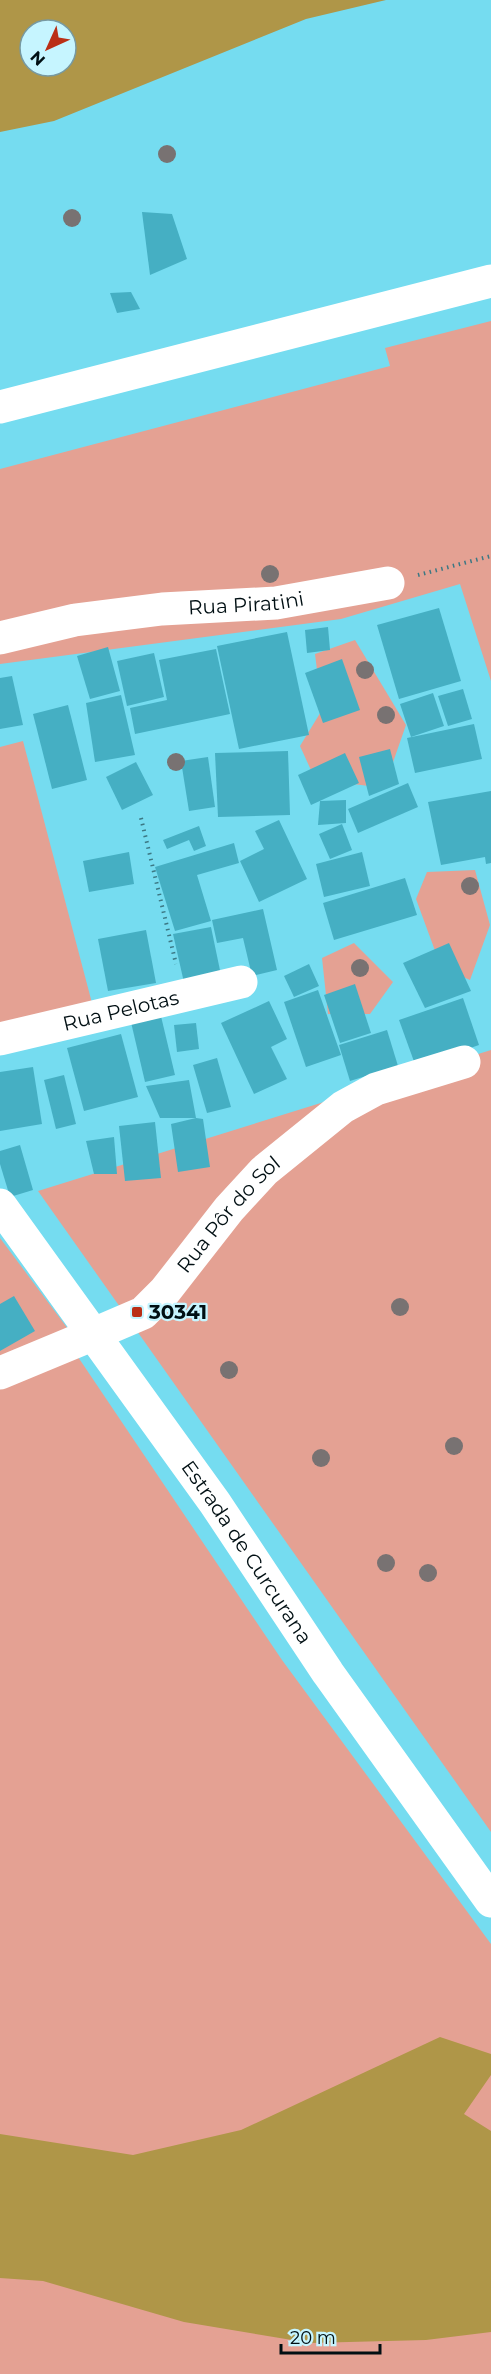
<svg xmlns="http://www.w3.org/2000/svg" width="491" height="2374" viewBox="0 0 491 2374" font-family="Montserrat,sans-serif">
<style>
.green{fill:#e4a193}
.water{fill:#af9648;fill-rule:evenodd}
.building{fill:#45afc3}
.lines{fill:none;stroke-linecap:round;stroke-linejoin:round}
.path{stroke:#3c7884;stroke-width:4;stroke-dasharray:1.5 4.5;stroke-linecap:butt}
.street{stroke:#fff;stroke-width:33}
.secondary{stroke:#fff;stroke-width:33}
.primary{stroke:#fff;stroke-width:33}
.tree{fill:#787272}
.poi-dot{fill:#ba2f16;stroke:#c6f5ff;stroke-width:2}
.labels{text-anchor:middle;stroke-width:4.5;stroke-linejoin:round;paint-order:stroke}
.street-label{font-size:20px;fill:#000f13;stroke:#c6f5ff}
.poi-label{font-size:20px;font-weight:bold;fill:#000f13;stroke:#c6f5ff;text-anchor:start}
</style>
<rect width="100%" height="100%" fill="#75dcf0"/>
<g class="green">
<path d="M491,321V681L460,584L341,619L0,664V469L390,366L385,348Z"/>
<path d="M355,640L406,725L384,788L315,779L300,746L322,710L315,654Z"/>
<path d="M23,741L92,1003L0,1024V747Z"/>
<path d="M475,870L490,925L470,980L441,967L416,899L427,872Z"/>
<path d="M354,943L393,982L370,1014H328L322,958Z"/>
<path d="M491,1050V1832L38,1191Z"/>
<path d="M0,1238L71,1333L0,1359Z"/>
<path d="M76,1354L282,1660L491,1944V2374H0V1385Z"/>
</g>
<g class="water">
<path d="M0,0H386L306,19L54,121L0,132ZM30,30H66V66H30Z"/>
<path d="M440,2037L491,2054V2075L464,2114L491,2131V2332L426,2340L310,2343L184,2322L43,2281L0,2278V2134L133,2155L241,2130Z"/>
</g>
<g class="building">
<path d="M142,212L172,214L187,259L150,275Z"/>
<path d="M131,292L140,309L117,313L110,293Z"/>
<path d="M439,608L461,681L399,699L377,625Z"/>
<path d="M328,627L330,650L307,653L305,630Z"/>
<path d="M287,632L309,735L239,749L217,646Z"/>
<path d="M108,647L120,691L90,699L77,656Z"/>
<path d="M216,649L230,714L135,734L130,708L167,700L159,660Z"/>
<path d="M154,653L164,697L127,706L117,661Z"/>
<path d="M342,659L360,710L323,723L305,673Z"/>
<path d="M12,676L23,725L0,729V678Z"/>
<path d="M463,689L472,719L448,726L438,696Z"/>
<path d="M433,693L444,726L411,737L400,704Z"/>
<path d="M121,695L135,755L95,762L86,703Z"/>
<path d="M68,705L87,780L52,789L33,714Z"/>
<path d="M474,724L482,759L415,773L407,738Z"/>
<path d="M390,749L399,784L369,796L359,757Z"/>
<path d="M288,751L290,815L218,817L215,753Z"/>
<path d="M345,753L359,783L311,805L298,775Z"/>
<path d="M208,757L215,807L189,811L181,761Z"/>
<path d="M136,762L153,795L122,810L106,777Z"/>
<path d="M408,783L418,807L358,833L348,809Z"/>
<path d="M491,791V863L486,864L485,857L441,865L428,802Z"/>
<path d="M346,800V823L318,825L320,801Z"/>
<path d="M279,820L307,879L259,902L240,861L264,849L255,831Z"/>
<path d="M342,824L352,850L330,859L319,834Z"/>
<path d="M199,826L206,846L194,851L189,840L167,849L163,840Z"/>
<path d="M234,843L239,863L197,875L211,921L175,931L155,867Z"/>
<path d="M129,852L134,884L89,892L83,861Z"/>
<path d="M362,852L370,886L324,897L316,864Z"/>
<path d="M405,878L417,915L334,940L323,903Z"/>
<path d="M263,909L277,970L252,976L243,938L217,943L212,920Z"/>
<path d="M211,927L222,980L185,987L173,934Z"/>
<path d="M146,930L156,983L108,991L98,939Z"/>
<path d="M449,943L471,991L425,1008L403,963Z"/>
<path d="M309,964L319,986L294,997L284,976Z"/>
<path d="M355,984L371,1033L340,1043L324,995Z"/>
<path d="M318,990L341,1055L306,1067L284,1002Z"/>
<path d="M463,998L479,1045L416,1067L399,1020Z"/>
<path d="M269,1001L287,1039L271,1047L287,1079L254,1094L221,1023Z"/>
<path d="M160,1012L175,1075L145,1082L130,1018Z"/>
<path d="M196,1023L199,1049L177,1052L174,1025Z"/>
<path d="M387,1030L398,1066L350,1081L339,1045Z"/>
<path d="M121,1034L138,1097L84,1111L67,1048Z"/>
<path d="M217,1058L231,1107L207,1113L193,1065Z"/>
<path d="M33,1067L42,1124L0,1131V1072Z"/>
<path d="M64,1075L76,1124L56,1129L44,1080Z"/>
<path d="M189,1080L196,1118L203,1119L210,1167L178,1172L171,1124L196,1118H160L146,1086Z"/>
<path d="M155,1122L161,1178L125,1181L119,1126Z"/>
<path d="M114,1137L117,1174H94L86,1141Z"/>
<path d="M20,1145L33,1190L10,1197L0,1164V1151Z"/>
<path d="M14,1296L35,1331L0,1351V1304Z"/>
</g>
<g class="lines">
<g class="path">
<path d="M418,575L491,556"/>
<path d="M141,818L176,964"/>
</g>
<g class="street">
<path id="s1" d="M0,638L75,620L162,609L276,603L388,583"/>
<path id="s2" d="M0,1039L241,982"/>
<path id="s3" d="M94,1334L143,1313L165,1291L229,1209L264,1171L343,1107L376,1089L464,1062"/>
</g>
<path class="secondary" d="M0,1373L94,1334"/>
<g class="primary">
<path d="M0,407L491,281"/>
<path id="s4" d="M0,1205L215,1503L328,1673L491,1901"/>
</g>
</g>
<g class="tree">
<circle cx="167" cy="154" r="9"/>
<circle cx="72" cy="218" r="9"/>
<circle cx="270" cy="574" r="9"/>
<circle cx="365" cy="670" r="9"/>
<circle cx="386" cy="715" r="9"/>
<circle cx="176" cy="762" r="9"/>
<circle cx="470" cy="886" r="9"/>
<circle cx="360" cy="968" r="9"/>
<circle cx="400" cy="1307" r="9"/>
<circle cx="229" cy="1370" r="9"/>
<circle cx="454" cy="1446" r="9"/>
<circle cx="321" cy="1458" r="9"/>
<circle cx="386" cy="1563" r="9"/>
<circle cx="428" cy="1573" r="9"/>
</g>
<rect class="poi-dot" x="131" y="1306" width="12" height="12" rx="3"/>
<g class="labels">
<g class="street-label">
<text dy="7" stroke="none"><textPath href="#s1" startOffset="249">Rua Piratini</textPath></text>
<text dy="7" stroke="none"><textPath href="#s2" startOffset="124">Rua Pelotas</textPath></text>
<text dy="7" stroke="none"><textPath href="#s3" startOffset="184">Rua Pôr do Sol</textPath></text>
<text dy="7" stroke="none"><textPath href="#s4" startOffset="426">Estrada de Curcurana</textPath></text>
</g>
<g class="poi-label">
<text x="149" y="1319">30341</text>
</g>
</g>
<g transform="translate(48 48) rotate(225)"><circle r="28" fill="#c6f5ff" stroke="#7799a1" stroke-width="1.5"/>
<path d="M0-4.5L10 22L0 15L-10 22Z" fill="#ba2f16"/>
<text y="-9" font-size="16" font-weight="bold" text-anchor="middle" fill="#000f13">N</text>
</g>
<path d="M281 2344v9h99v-9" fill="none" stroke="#000f13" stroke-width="3"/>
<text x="290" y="2344" font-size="18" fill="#000f13" stroke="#c6f5ff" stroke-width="4.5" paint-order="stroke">20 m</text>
</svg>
